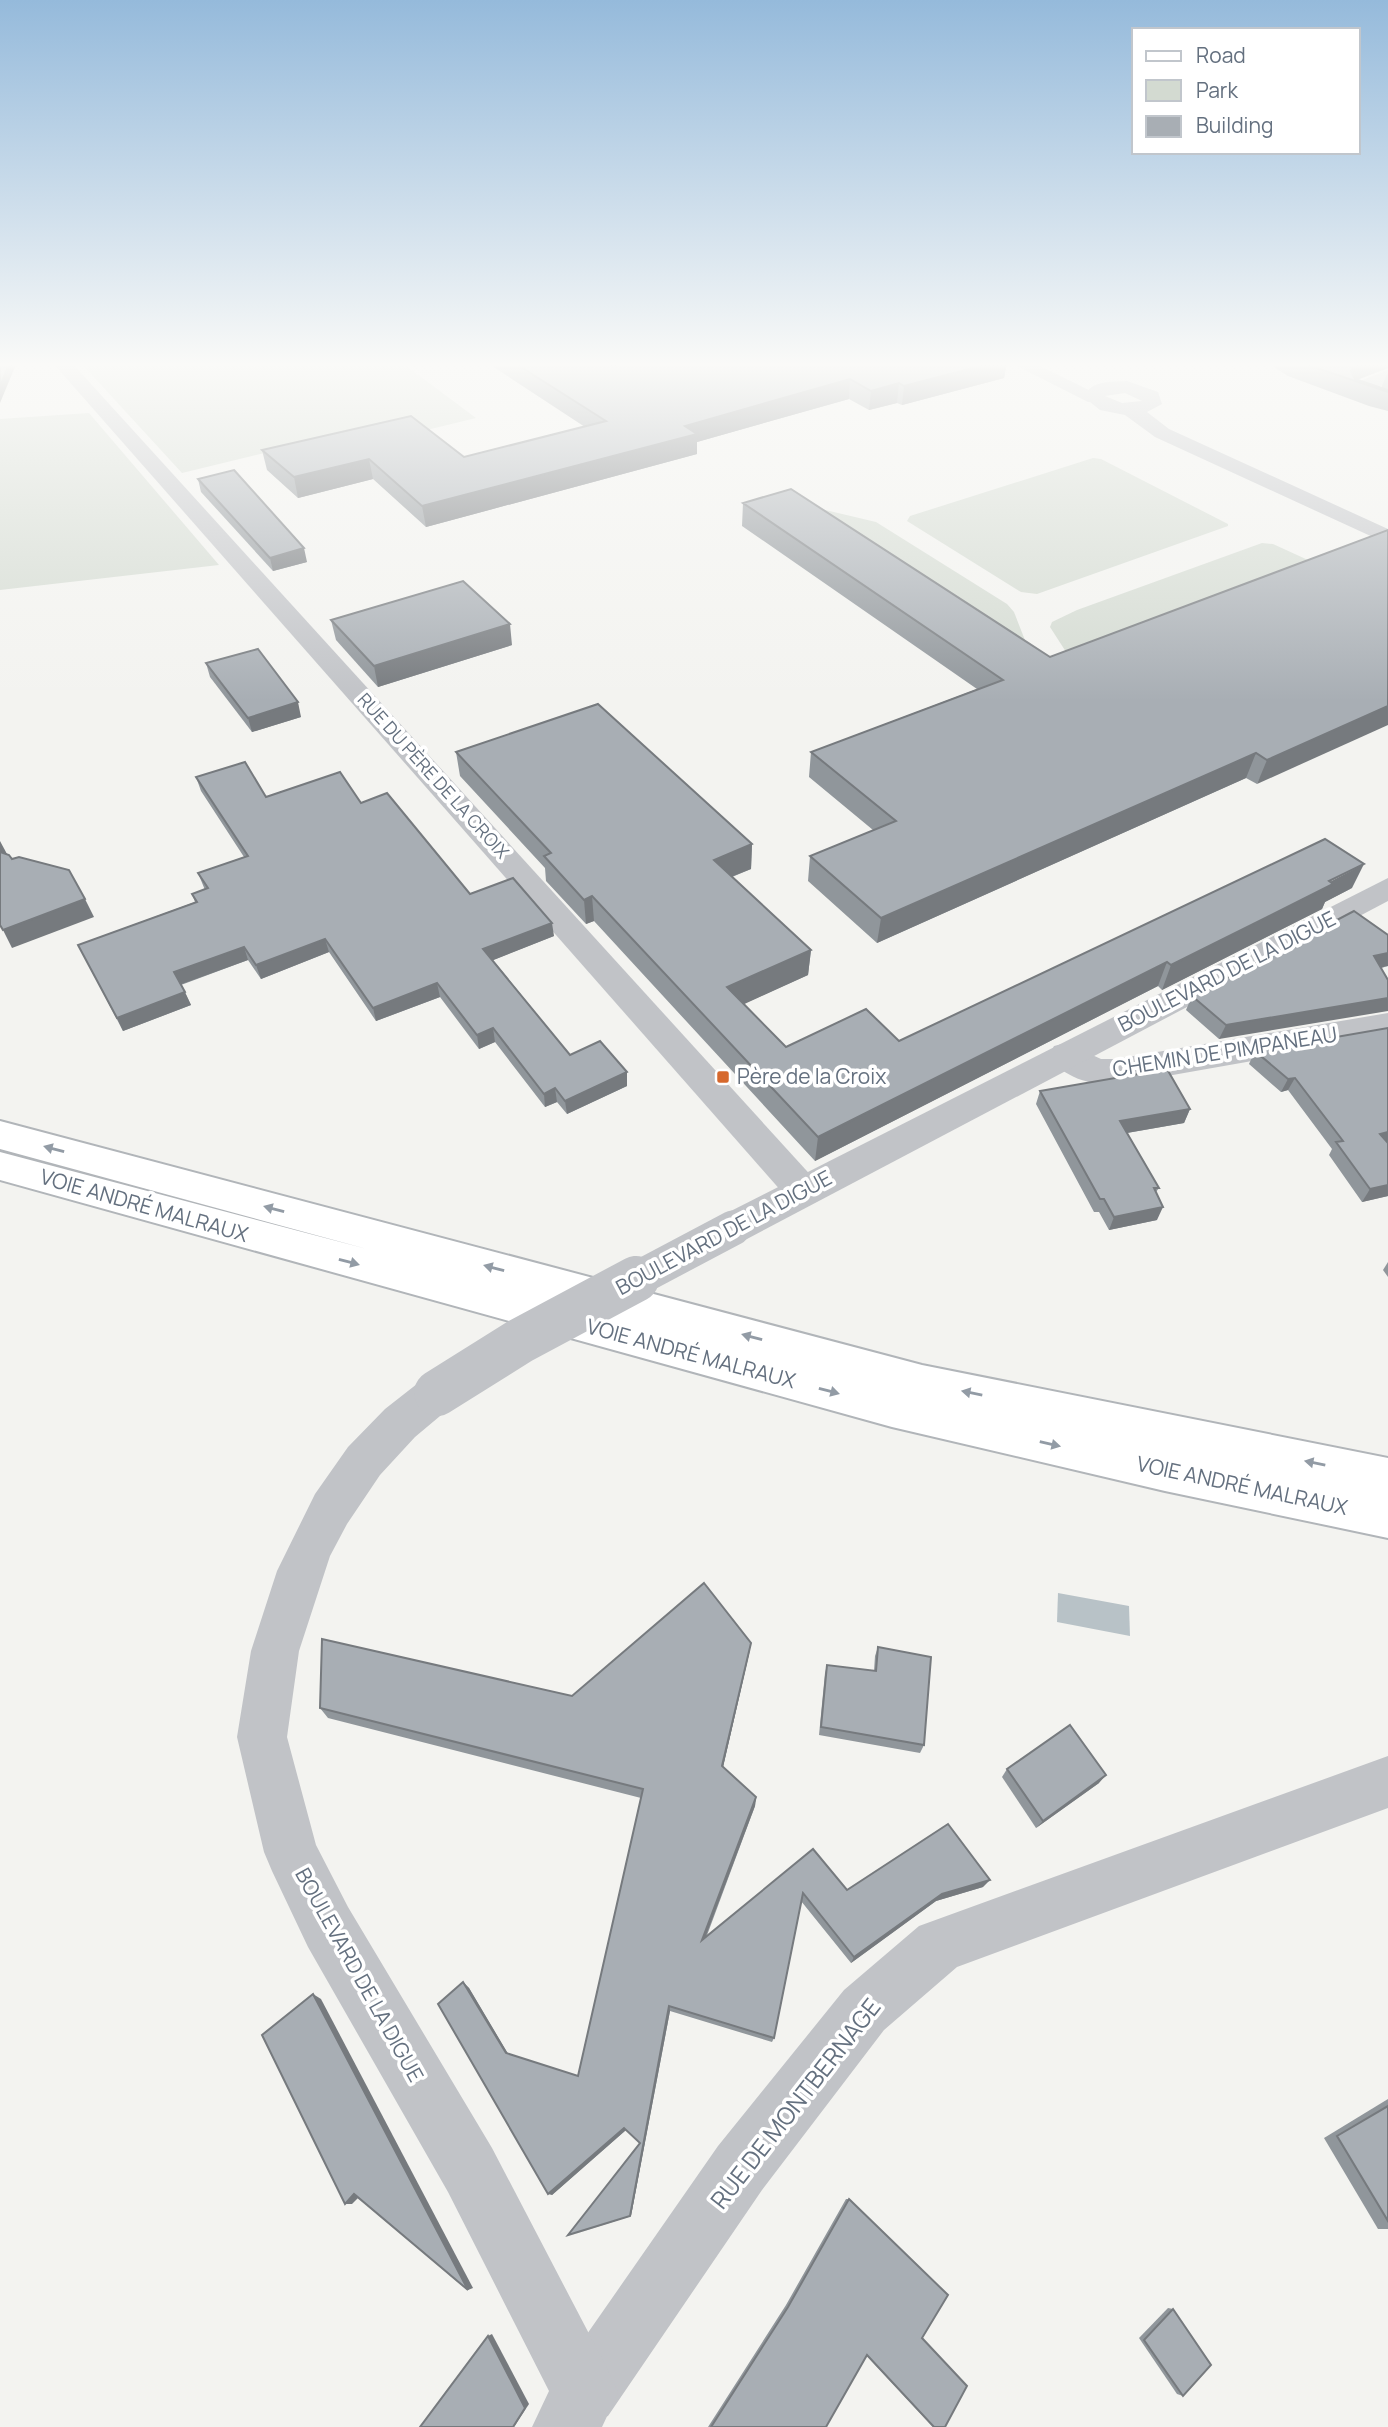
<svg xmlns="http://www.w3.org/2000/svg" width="1388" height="2427" viewBox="0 0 1388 2427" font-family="Manrope,sans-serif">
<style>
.green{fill:#d3dad1}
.water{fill:#b8c2c7}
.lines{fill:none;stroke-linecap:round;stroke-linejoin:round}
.secondary-casing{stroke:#b1b5b9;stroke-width:4}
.minor{fill:#c1c3c7;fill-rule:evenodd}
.tertiary{fill:#c1c3c7;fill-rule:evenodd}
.secondary{fill:#fff;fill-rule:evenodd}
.tertiary-bridge-far1{stroke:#c1c3c7;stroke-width:35}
.tertiary-bridge{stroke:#c1c3c7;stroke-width:46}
.wall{fill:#90969b}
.shaded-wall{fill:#767a7e}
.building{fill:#a8aeb4;stroke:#767a7e;stroke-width:2}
.oneway{fill:#929ba5}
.poi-dot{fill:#d6682d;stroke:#fff;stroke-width:2.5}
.labels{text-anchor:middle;stroke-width:7;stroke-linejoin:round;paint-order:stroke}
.far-street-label{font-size:18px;fill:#64707f;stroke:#fff}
.street-label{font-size:21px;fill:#64707f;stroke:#fff}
.poi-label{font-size:21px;fill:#64707f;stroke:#fff;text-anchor:start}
.near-street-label{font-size:24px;fill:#64707f;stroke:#fff}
</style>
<rect width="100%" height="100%" fill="#f3f3f0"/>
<g class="green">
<path d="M80,362H401L476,418L287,464L273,451L182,473Z"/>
<path d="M89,413L219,565L0,590V419Z"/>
<path d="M1093,458L1101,459L1228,524V526L1037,594L1021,592L907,521L910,516Z"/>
<path d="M800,504L876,522L1007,604L1014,612L1030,653Z"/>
<path d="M1262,543L1273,544L1332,571L1077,669L1050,627L1052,622L1077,610Z"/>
</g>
<path class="water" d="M1058,1593L1129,1606L1130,1636L1057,1622Z"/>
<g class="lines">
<defs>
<path id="secondary" d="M0,1121L922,1365L1388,1458V1538L1165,1491L892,1427L0,1180V1152L367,1249L0,1149Z"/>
</defs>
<use href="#secondary" class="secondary-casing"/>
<g class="minor">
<path d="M52,362H71L816,1181L822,1191L816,1201L803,1206L790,1201Z"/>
<path d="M1009,362H1032L1105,398L1102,402H1088Z"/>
<path d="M1388,370V383L1374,389L1388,395V408L1350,393L1347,389L1350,385Z"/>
<path d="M1388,1013V1037L1116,1085C1091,1085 1062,1078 1049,1055L1054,1046L1066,1043L1101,1059H1116Z"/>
<path d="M1388,1756V1808L957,1967L884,2030L762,2190L608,2416L585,2426L562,2416L552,2393L562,2370L718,2146L844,1990L919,1926Z"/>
</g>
<g class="tertiary">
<path d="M1127,381L1158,392L1162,404L1147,412L1169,429L1388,529V544L1155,437L1125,415L1100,410L1085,398C1088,380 1112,382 1127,381ZM1125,393L1142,401L1122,403L1105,396Z"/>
<path d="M1388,878V901L747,1239L733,1243L719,1239L714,1228L719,1217Z"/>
<path d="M437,1374L452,1380L458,1393L452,1406L415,1437L380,1475L347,1524L330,1556L299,1651L287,1737L316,1845L348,1907L492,2148L608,2370L618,2393L602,2427H532L549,2391L448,2192L308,1947L272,1871L264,1852L237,1737L251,1651L277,1571L315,1494L348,1447L385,1409L422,1380Z"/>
</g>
<use href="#secondary" class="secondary"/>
<path class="tertiary-bridge-far1" d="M633,1281L733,1228"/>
<path class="tertiary-bridge" d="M437,1393L520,1341L636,1279"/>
</g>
<g class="wall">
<path d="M486,362H614L613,365L629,362H1007L1004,378L902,405L897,403L869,410L849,399L697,442V454L426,527L373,479L298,498L267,470L262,450L464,457L585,427Z"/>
<path d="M1266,362H1388V368L1357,380L1381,388L1388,372V411L1369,406L1288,376Z"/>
<path d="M198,479L307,562L273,571L201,492Z"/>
<path d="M743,503L1050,657L1388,530L1257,784L1246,778L877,943L808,881L810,856L873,830L809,777L811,752L977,689L742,526Z"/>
<path d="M331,620L512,645L378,687L336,640Z"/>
<path d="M206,663L301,717L252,732L210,677Z"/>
<path d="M456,752L752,844L751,869L732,877L811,950L808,975L743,1004L786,1047L899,1041L1352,888L1325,902L1322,909L1162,990L1158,986L815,1161L594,921L586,924L546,881L545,868L460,776Z"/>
<path d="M196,777L266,797L361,803L470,894L554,936L493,960L570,1055L627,1072V1086L567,1114L557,1102L545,1107L495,1042L479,1049L440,997L376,1021L329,952L261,979L248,960L181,985L191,1005L123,1031L78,945L195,902L192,894L205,890L198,873L244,857L201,791Z"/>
<path d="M1388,966L1381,968L1219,1039L1186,1010L1192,996Z"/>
<path d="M1388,1028V1196L1362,1202L1329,1155L1332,1149L1288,1090L1281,1092L1249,1064L1255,1051Z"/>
<path d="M1040,1091L1190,1109L1184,1123L1127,1133L1159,1188L1156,1192L1157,1220L1109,1230L1099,1212H1094L1036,1104Z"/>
<path d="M1388,1262V1277L1383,1270Z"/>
<path d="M751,1643L749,1654L723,1767L756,1797L755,1806L706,1938L813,1849L847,1890L983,1887L936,1901L851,1963L801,1901L774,2038L772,2042L670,2011L631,2216L640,2143L626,2130L552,2195L463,1982L469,1988L508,2054L578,2076L641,1798L328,1718L320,1708L572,1696Z"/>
<path d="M878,1647L924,1745L920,1753L819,1735L825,1673L827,1665L874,1671L875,1656Z"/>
<path d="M1007,1769L1099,1783L1036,1828L1002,1777Z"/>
<path d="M1388,2099V2229H1378L1324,2138Z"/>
<path d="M846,2199H849L922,2338L945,2427H933L866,2355L826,2427H708L786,2305Z"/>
<path d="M1168,2308L1173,2309L1183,2396L1177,2394L1139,2338Z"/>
</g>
<g class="shaded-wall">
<path d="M10,362H17L0,403V386Z"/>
<path d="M996,362H1007L1004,378L902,405L904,386Z"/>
<path d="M1367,362H1388V368L1353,381L1351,371L1355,366Z"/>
<path d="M850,379L849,399L697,442V454L426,527L422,506L685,426Z"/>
<path d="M899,383L897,403L869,410L871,391Z"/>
<path d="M369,459L373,479L298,498L294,477Z"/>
<path d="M304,548L307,562L273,571L270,558Z"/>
<path d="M510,624L512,645L378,687L374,666Z"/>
<path d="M298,702L301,717L252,732L248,718Z"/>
<path d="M1388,706V725L1257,784L1267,760Z"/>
<path d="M1256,753L1246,778L877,943L881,918Z"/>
<path d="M0,841L7,854L0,863Z"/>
<path d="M752,844L751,869L713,884L714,860Z"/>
<path d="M1364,864L1352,888L1325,902L1322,909L1162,990L1171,965Z"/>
<path d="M592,896L594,921L586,924L584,900Z"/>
<path d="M85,899L94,917L12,948L3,930Z"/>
<path d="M552,923L554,936L486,963L483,949Z"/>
<path d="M325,939L329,952L261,979L256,965Z"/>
<path d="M244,947L248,960L179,985L174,972Z"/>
<path d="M811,950L808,975L727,1012V987Z"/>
<path d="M1388,953V966L1367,971L1374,956Z"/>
<path d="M1167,962L1158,986L815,1161L818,1137Z"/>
<path d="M437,983L440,997L376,1021L373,1008Z"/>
<path d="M185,992L191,1005L123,1031L117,1018Z"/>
<path d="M1388,998V1011L1219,1039L1226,1025Z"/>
<path d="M493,1028L495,1042L479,1049L477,1035Z"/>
<path d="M627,1072V1086L567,1114L565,1101Z"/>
<path d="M1295,1078L1288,1090L1281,1092L1288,1079Z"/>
<path d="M555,1088L557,1102L545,1107L544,1094Z"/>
<path d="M1190,1109L1184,1123L1115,1135L1120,1121Z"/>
<path d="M1388,1132V1143L1380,1134Z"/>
<path d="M1388,1185V1196L1362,1202L1370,1189Z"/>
<path d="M1163,1207L1157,1220L1109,1230L1114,1217Z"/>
<path d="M751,1643L749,1654L721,1776L722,1766Z"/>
<path d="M1106,1775L1099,1783L1036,1828L1043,1821Z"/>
<path d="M756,1797L755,1806L702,1946V1940Z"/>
<path d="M990,1880L983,1887L936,1901L851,1963L854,1957L942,1894Z"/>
<path d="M463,1982L469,1988L510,2057L506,2053Z"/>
<path d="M313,1994L321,1999L473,2288L468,2290Z"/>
<path d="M669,2006L670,2011L631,2216L571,2235L630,2216Z"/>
<path d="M624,2128L626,2130L552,2195L548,2194Z"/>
<path d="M354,2194L361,2195L352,2204H345Z"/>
<path d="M492,2334L529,2404L514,2427H513L488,2336Z"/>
</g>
<g class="building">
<path d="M0,362H10L0,386Z"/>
<path d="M513,362H612V366L629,362H996L904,386L899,383L871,391L850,379L685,426L697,434L422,506L369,459L294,477L262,450L411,416L464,457L606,421Z"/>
<path d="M1299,362H1367L1355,366L1351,371L1355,379L1388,390V392Z"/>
<path d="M234,470L304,548L270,558L198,479Z"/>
<path d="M791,489L1050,657L1388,530V706L1267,760L1256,753L881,918L810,856L896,821L811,752L1003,680L743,503Z"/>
<path d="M463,581L510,624L374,666L331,620Z"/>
<path d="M258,649L298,702L248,718L206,663Z"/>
<path d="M598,704L752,844L714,860L811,950L727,987L786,1047L866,1009L899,1041L1325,839L1364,864L1329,881L1333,884L1171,965L1167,962L818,1137L592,896L584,900L544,856L551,853L456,752Z"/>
<path d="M245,762L266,797L340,772L361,803L387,793L470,894L513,878L552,923L483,949L570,1055L600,1041L627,1072L565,1101L555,1088L544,1094L493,1028L477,1035L437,983L373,1008L325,939L256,965L244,947L174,972L185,992L117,1018L78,945L197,902L192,894L208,888L198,873L248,856L196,777Z"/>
<path d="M0,852L9,855L12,859L19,857L69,870L85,899L3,930L0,925Z"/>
<path d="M1354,911L1388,935V953L1374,956L1388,980V998L1226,1025L1192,996Z"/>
<path d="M1388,1028V1132L1380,1134L1388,1143V1185L1370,1189L1336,1142L1343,1141L1295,1078L1288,1079L1255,1051Z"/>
<path d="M1167,1069L1190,1109L1120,1121L1159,1188H1154L1163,1207L1114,1217L1104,1199H1100L1040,1091Z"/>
<path d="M704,1583L751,1643L722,1766L756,1797L702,1940L813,1849L847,1890L948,1824L990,1880L942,1894L854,1957L803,1893L774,2038L669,2006L630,2216L568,2235L640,2143L624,2128L548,2194L438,2004L463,1982L506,2053L578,2076L643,1789L320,1708L322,1639L572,1696Z"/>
<path d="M878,1647L931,1657L924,1745L821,1727L827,1665L876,1671Z"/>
<path d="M1070,1725L1106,1775L1043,1821L1007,1769Z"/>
<path d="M313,1994L468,2290L354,2194L345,2204L262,2035Z"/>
<path d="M1388,2106V2221L1337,2136Z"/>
<path d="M849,2199L948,2295L922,2338L967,2386L945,2427H934L867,2355L826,2427H711L788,2307Z"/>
<path d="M1173,2309L1211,2365L1183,2396L1144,2340Z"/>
<path d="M488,2336L525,2408L513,2427H420Z"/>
</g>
<defs><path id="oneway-solid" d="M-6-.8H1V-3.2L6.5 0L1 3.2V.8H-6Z" transform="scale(1.75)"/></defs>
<g class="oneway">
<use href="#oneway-solid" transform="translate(54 1149) rotate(-165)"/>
<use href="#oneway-solid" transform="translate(274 1209) rotate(-165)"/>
<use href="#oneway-solid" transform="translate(349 1262) rotate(15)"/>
<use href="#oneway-solid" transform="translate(494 1268) rotate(-165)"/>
<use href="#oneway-solid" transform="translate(752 1337) rotate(-165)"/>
<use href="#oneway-solid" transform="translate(829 1391) rotate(15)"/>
<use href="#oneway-solid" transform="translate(972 1393) rotate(-169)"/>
<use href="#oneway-solid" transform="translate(1050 1444) rotate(13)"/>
<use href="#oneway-solid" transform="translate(1315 1463) rotate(-169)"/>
</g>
<linearGradient id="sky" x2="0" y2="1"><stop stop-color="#95badb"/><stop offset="0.52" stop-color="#fafaf8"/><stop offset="1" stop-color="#fafaf8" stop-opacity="0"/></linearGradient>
<rect width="1388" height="701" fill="url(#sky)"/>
<rect class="poi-dot" x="716" y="1070" width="14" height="14" rx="3.5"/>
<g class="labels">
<g class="far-street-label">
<text transform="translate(433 776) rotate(48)" y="6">RUE DU PÈRE DE LA CROIX</text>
</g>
<g class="street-label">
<text transform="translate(1227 972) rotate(-27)" y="7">BOULEVARD DE LA DIGUE</text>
<text transform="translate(1225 1052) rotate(-9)" y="7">CHEMIN DE PIMPANEAU</text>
<text transform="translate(144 1206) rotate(16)" y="7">VOIE ANDRÉ MALRAUX</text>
<text transform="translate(724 1233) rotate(-28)" y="7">BOULEVARD DE LA DIGUE</text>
<text transform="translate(691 1354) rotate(15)" y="7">VOIE ANDRÉ MALRAUX</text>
<text transform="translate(1242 1486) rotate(12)" y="7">VOIE ANDRÉ MALRAUX</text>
<text transform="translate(359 1975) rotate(61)" y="7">BOULEVARD DE LA DIGUE</text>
</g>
<g class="poi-label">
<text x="737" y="1084">Père de la Croix</text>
</g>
<g class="near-street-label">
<text transform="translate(796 2104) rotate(-52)" y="8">RUE DE MONTBERNAGE</text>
</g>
</g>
<rect x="1132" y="28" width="228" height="126" fill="#ffffff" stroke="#c1c6cc" stroke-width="2"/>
<rect x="1146" y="51" width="35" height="10" fill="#ffffff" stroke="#c1c6cc" stroke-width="2"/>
<text x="1196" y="63" font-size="21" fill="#64707f">Road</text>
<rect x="1146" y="80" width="35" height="21" fill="#d3dad1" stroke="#c1c6cc" stroke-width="2"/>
<text x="1196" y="98" font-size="21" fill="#64707f">Park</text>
<rect x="1146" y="116" width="35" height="21" fill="#a8aeb4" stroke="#c1c6cc" stroke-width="2"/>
<text x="1196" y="133" font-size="21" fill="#64707f">Building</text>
</svg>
